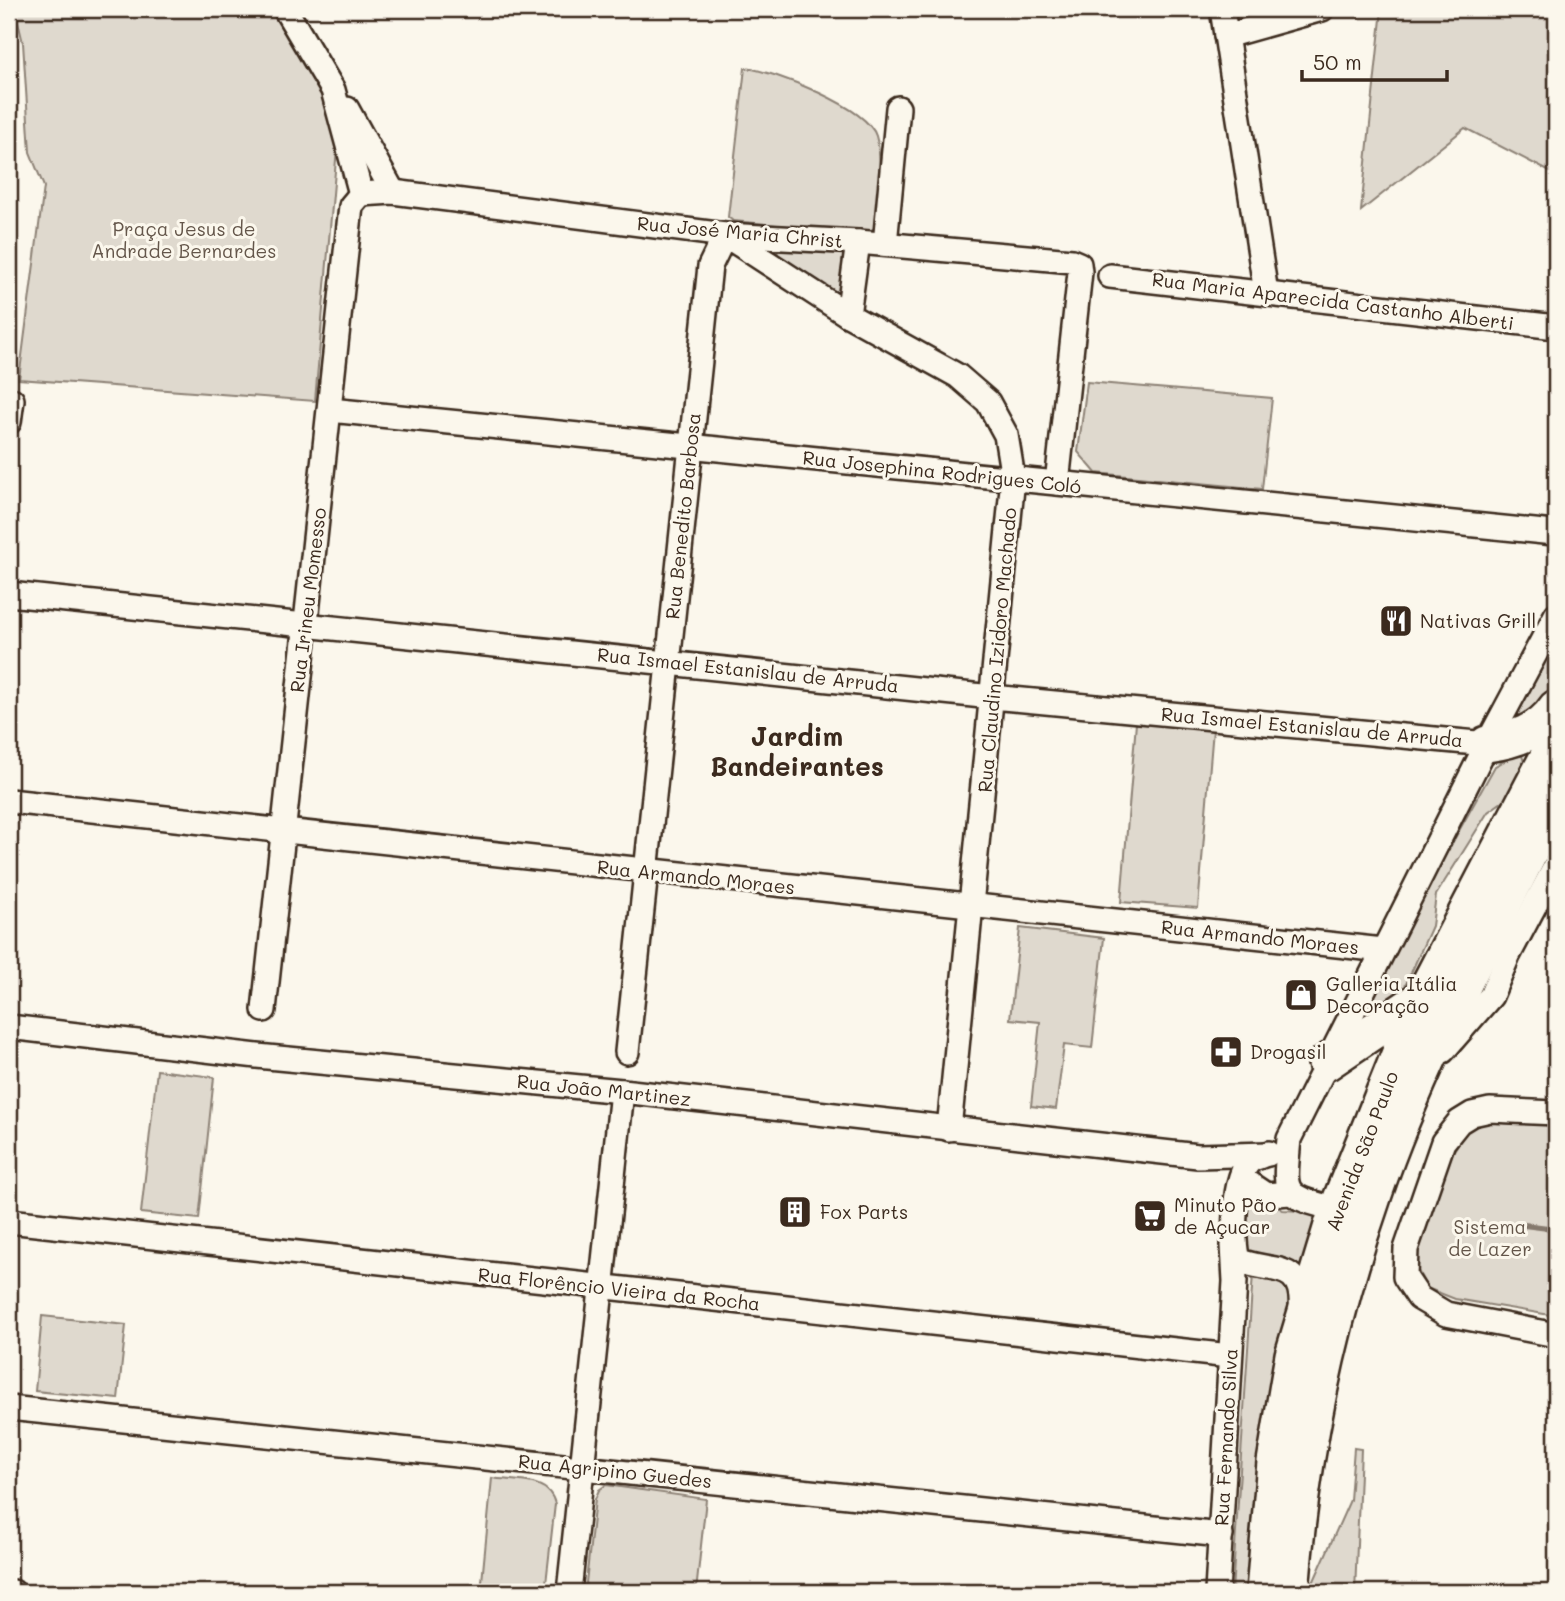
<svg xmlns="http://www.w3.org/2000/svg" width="1565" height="1601" viewBox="0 0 1565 1601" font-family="Mali,sans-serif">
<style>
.green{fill:#dfd9ce;stroke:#8d8276;stroke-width:2}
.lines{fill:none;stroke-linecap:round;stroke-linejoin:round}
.stream{stroke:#85796d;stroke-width:6}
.street-casing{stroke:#3b2a1e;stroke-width:28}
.primary-casing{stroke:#3b2a1e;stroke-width:40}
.street{stroke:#fbf7ec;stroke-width:23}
.primary{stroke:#fbf7ec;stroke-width:35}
.labels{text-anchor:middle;stroke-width:6;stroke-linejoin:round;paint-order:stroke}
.park-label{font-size:19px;fill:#64564a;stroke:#fbf7ec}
.street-label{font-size:19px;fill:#3b2a1e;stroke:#fbf7ec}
.poi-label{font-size:19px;fill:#3b2a1e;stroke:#fbf7ec;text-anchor:start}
.district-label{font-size:26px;font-weight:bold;fill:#3b2a1e;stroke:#fbf7ec}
</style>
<rect width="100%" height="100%" fill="#fbf7ec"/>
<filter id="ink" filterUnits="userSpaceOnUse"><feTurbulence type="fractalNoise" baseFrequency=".0143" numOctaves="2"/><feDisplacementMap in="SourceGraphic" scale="14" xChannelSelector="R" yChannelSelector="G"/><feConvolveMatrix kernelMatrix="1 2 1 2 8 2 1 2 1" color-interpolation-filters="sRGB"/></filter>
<g filter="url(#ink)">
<g class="green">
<path d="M15,9H276L328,100L337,148L315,401L19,379L44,187L30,152L23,43Z"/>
<path d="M1382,9H1556V175L1465,128L1361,211Z"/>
<path d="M745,68C774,71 867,107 876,136C884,163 876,200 874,228L867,233L733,221L728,217Z"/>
<path d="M779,242L852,243L844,308L776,264Z"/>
<path d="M1087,382L1272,398L1262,489L1096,473L1078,452Z"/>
<path d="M1556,628C1556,685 1563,694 1511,725Z"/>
<path d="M1136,723L1213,729L1198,908L1121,902Z"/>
<path d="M1521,752L1527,772L1513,794L1488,812L1436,895L1432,926L1402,993L1370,1014L1362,1005L1495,766Z"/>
<path d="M1020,928L1104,938L1092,1048L1064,1045L1056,1109L1031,1106L1040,1022L1010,1019Z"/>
<path d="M157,1070L214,1077L199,1219L141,1213Z"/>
<path d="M1492,1117L1556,1123V1316L1455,1299L1427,1288L1417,1269L1416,1243L1453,1152L1469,1127Z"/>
<path d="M1249,1190L1283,1210L1302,1211L1318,1218L1308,1281L1282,1257L1248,1258L1241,1243Z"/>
<path d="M1253,1273L1281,1278L1290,1292L1291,1307L1253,1592H1232Z"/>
<path d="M42,1316L126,1325L118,1399L35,1391Z"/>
<path d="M1354,1448L1361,1449L1355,1592H1309L1350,1500Z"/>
<path d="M492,1478C515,1482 549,1477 555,1504L545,1592H481Z"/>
<path d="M606,1485L706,1499L696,1592H585L595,1499L599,1490Z"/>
</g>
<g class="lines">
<path class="stream" d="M1524,1225L1556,1229"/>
<defs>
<g id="street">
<path d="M285,9L333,90L361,194"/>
<path d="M1222,9L1266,293"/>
<path d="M1226,36L1322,9"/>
<path d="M347,109L393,192"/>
<path d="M361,194L393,192L725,235L858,242L1072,261L1079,264L1080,272L1057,483"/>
<path d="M885,244L898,108"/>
<path d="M1110,276L1556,327"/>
<path d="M848,315L858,242"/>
<path d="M330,410L1554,533"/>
<path d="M9,422L12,400"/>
<path d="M9,594L992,697L1487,744"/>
<path d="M9,801L1383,950"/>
<path d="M264,1010L351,206L361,194"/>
<path d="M9,1027L257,1056L622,1091L1198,1156L1268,1154"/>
<path d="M1443,1051L1491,996L1508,956L1556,865"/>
<path d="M627,1052L710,266L725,235L848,315L958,376L988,402L1006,435L1013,478L949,1129"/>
<path d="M1556,1113L1490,1110L1472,1114L1459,1122L1443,1142L1406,1249L1405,1277L1419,1298L1446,1314L1556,1335"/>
<path d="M1269,1153C1263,1156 1253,1158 1249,1162C1233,1178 1232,1240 1238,1260C1268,1274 1305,1258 1301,1311"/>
<path d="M1242,1179L1266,1195L1290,1193"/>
<path d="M1337,1209C1280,1196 1284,1194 1289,1139L1487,744L1556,615"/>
<path d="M9,1221L1230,1356"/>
<path d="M9,1408L1221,1535"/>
<path d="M9,1592H13"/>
<path d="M569,1592L622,1091"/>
<path d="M1217,1592L1235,1281L1233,1245"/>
</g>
<g id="primary">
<path d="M1487,744C1514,740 1540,732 1556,708"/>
<path d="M1326,1063L1422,998"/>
<path d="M1264,1592L1275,1462L1287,1390L1293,1355L1337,1209L1422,998L1556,741"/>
<path d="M1291,1592C1301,1455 1329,1323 1374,1194C1421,1057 1493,928 1556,799"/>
</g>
</defs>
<use href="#street" class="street-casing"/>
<use href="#primary" class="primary-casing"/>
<use href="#street" class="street"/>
<use href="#primary" class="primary"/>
</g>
</g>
<defs>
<symbol id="restaurant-square" viewBox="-11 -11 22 22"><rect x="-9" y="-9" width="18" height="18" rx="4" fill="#3b2a1e" stroke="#fbf7ec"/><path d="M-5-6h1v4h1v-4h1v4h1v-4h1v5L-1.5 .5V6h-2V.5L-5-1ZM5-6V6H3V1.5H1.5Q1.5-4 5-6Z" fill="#fff"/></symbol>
<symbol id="shop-square" viewBox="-11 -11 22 22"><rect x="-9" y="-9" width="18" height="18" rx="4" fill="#3b2a1e" stroke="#fbf7ec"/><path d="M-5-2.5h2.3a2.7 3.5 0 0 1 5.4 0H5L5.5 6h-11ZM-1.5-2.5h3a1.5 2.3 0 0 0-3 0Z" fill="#fff"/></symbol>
<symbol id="pharmacy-square" viewBox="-11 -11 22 22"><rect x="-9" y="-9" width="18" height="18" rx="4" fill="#3b2a1e" stroke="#fbf7ec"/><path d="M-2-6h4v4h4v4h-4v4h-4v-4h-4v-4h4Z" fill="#fff"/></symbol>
<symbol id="building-square" viewBox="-11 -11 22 22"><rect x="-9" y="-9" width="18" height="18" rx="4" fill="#3b2a1e" stroke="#fbf7ec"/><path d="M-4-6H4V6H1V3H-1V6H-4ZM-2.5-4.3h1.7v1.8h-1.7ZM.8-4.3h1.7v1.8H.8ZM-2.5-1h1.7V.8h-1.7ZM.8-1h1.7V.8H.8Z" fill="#fff"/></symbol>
<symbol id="supermarket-square" viewBox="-11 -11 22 22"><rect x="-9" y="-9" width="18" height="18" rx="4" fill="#3b2a1e" stroke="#fbf7ec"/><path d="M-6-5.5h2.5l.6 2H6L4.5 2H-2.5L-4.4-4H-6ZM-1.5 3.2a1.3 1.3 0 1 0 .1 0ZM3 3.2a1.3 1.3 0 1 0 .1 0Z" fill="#fff"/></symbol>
</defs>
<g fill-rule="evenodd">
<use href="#restaurant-square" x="1377" y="602" width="38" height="38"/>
<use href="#shop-square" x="1282" y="976" width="38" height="38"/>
<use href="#pharmacy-square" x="1207" y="1033" width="38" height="38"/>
<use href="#building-square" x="776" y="1193" width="38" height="38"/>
<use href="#supermarket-square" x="1131" y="1197" width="38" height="38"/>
</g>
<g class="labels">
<g class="park-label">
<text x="184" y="236">Praça Jesus de<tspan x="184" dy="22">Andrade Bernardes</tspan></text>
<text x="1490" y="1234">Sistema<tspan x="1490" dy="22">de Lazer</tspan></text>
</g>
<g class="street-label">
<text transform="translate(740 232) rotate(5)" y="7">Rua José Maria Christ</text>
<text transform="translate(1333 301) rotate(7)" y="7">Rua Maria Aparecida Castanho Alberti</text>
<text transform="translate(942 472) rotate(6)" y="7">Rua Josephina Rodrigues Coló</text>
<text transform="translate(683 516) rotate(-84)" y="7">Rua Benedito Barbosa</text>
<text transform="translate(308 600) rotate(-83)" y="7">Rua Irineu Momesso</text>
<text transform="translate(997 650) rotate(-85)" y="7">Rua Claudino Izidoro Machado</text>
<text transform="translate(748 670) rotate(6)" y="7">Rua Ismael Estanislau de Arruda</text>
<text transform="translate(1312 727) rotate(5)" y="7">Rua Ismael Estanislau de Arruda</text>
<text transform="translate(696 877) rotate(6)" y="7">Rua Armando Moraes</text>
<text transform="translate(1260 937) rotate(6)" y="7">Rua Armando Moraes</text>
<text transform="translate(604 1090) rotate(6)" y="7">Rua João Martinez</text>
<text transform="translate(1362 1151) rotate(-69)" y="7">Avenida São Paulo</text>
<text transform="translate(619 1289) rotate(6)" y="7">Rua Florêncio Vieira da Rocha</text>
<text transform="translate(1226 1437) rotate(-87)" y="7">Rua Fernando Silva</text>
<text transform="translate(615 1471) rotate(6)" y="7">Rua Agripino Guedes</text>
</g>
<g class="poi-label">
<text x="1420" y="628">Nativas Grill</text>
<text x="1326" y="991">Galleria Itália<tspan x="1326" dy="22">Decoração</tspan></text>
<text x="1250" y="1059">Drogasil</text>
<text x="1174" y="1212">Minuto Pão<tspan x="1174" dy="22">de Açucar</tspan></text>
<text x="820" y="1219">Fox Parts</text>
</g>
<g class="district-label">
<text x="797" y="746">Jardim<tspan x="797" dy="30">Bandeirantes</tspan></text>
</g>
</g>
<rect width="1565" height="1601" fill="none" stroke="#fbf7ec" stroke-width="35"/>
<rect x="18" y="18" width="1530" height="1566" fill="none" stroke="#3b2a1e" stroke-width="2.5" filter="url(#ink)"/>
<path d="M1302 70v10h145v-10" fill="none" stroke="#3b2a1e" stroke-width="3.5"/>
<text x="1313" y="70" font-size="21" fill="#3b2a1e" stroke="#fbf7ec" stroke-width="5" paint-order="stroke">50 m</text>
</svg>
